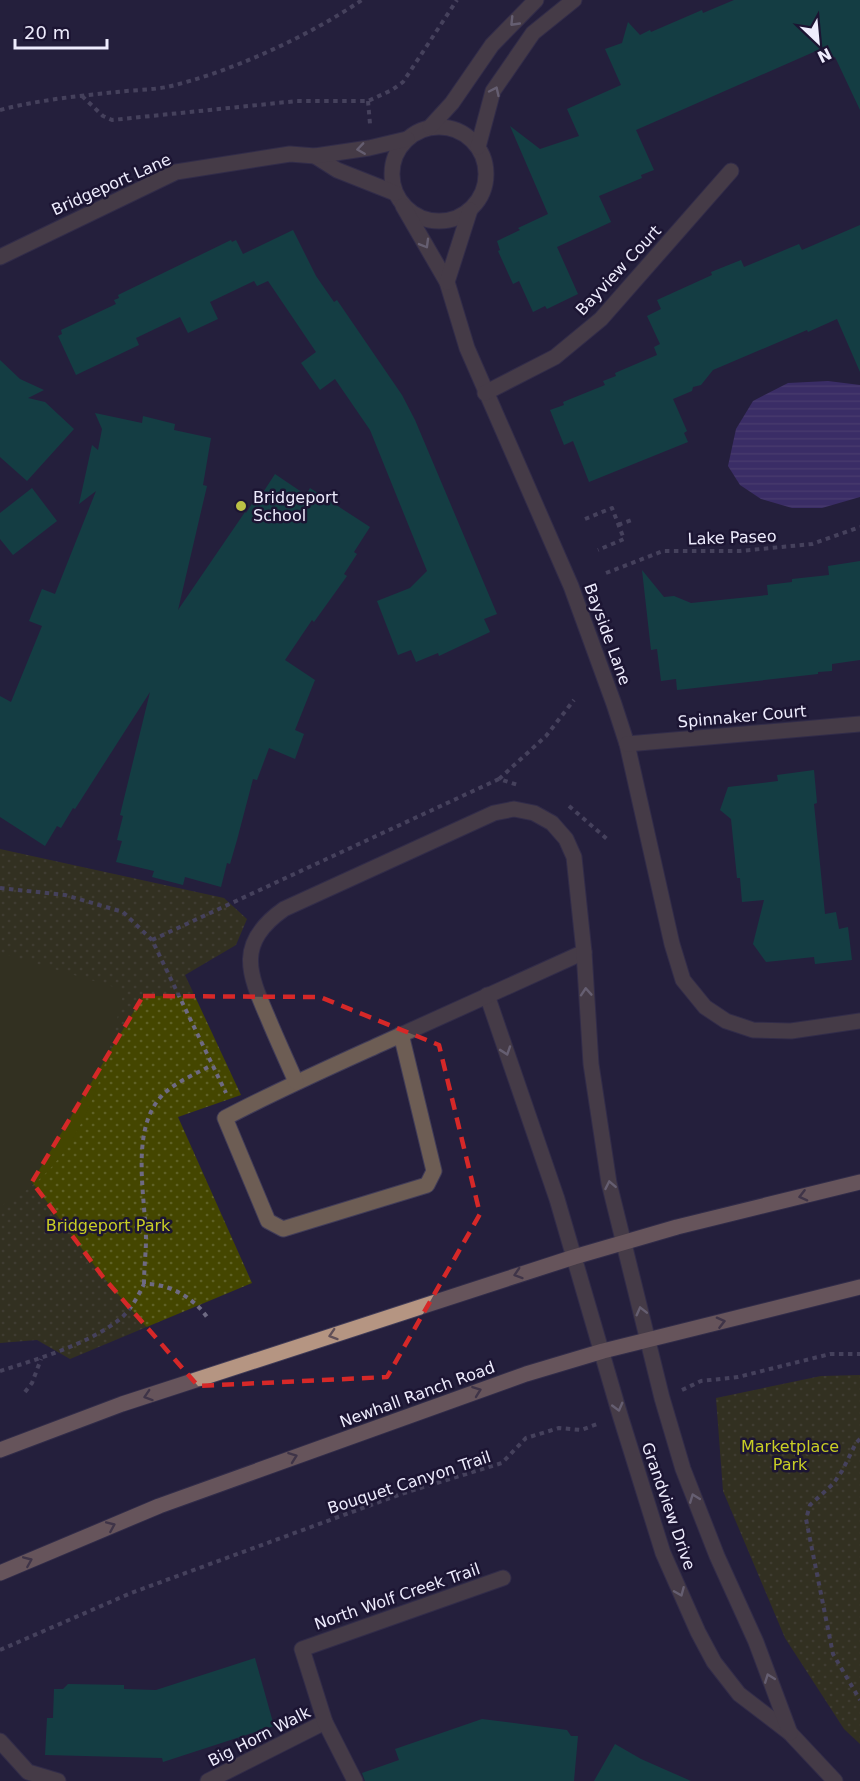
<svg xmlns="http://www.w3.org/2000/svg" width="860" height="1781" font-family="'DejaVu Sans',sans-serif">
<defs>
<pattern id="park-dots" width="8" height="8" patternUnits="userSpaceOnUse" patternTransform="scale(1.5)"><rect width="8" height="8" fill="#444600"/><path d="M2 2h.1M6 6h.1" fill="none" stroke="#5f6126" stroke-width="1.8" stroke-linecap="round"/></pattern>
<pattern id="water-rules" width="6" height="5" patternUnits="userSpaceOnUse" patternTransform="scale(1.5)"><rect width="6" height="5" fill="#563e99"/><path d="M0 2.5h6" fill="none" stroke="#6f5aa8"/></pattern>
</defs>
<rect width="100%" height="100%" fill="#251f3d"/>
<g fill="url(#park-dots)">
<polygon points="0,849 224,898 247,919 236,945 185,975 241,1095 178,1117 252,1283 70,1359 37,1340 0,1343"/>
<polygon points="860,1375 860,1744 844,1729 785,1638 723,1491 716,1398 821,1376"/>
</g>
<path fill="#444600" d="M0 953 124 990C104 1073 84 1165 0 1206Z"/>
<polygon fill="url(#water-rules)" points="828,381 860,385 860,497 822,508 792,508 761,499 740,485 728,466 736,429 753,401 788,383"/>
<g fill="#01624d">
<polygon points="734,0 860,0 860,110 835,57 821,63 816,51 636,130 654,170 641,175 642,178 599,196 611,222 557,247 578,294 547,309 545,306 533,312 519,281 513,284 498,251 500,250 497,241 520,230 518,228 548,214 510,126 540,149 579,136 567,109 621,85 605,49 622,43 628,22 640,35 650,30 651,32 702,10 703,13"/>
<polygon points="860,225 860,372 837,319 808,332 807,330 713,370 701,385 693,387 692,391 673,399 687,431 684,433 688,442 589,482 573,441 564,445 550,410 564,405 563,402 605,385 603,381 616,376 615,373 657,355 654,347 660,344 647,316 661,309 657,300 712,275 711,272 741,260 744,267 799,244 802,250"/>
<polygon points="293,230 316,276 334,302 337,300 402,395 415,420 497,614 484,619 490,632 439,656 438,653 416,662 411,650 398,655 377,601 410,588 427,571 370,430 335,379 320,390 301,363 316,352 268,281 257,286 254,281 210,302 218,319 188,333 180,317 136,338 139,345 76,375 58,336 62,334 61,330 116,304 114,300 119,298 118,295 231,240 232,242 236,240 243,254"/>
<polygon points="0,360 20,379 44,390 28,398 45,402 74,429 27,481 0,457"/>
<polygon points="95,413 142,423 143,416 175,424 174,430 211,438 203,485 207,486 178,610 245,512 246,513 259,493 262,494 275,474 306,495 310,488 370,527 354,552 357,554 344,574 347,576 314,622 312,620 285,660 315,680 295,730 304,734 295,759 269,748 257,780 253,779 237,840 230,864 227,863 221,887 185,877 183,885 152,877 154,871 116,862 122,841 117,840 123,816 120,815 150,692 75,809 73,808 61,828 57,826 45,846 0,817 0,696 11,702 42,626 29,621 42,589 55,594 96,491 79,504 92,445 98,450 102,429"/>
<polygon points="32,488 57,521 13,555 0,539 0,513"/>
<polygon points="860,561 860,660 832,664 832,671 818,672 818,674 677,690 676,679 661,681 657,649 651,650 642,570 664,597 674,596 691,603 768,595 767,585 792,582 792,579 829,575 828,566"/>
<polygon points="814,770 817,803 814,804 825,914 836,912 839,929 848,927 852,960 815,964 814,957 766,962 753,944 764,900 742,902 740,878 737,878 731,819 720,810 728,787 778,781 777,775"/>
<polygon points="255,1658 274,1726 163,1762 162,1758 45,1755 47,1718 53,1718 54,1689 63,1689 68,1684 124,1685 124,1689 156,1690"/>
<polygon points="482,1719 567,1730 571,1736 578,1736 574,1781 365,1781 362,1773 399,1760 395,1749"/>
<polygon points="615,1744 641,1759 691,1781 594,1781"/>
</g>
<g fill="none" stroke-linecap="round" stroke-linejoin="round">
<defs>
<g id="minor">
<circle cx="439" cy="174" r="47"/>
<polyline points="430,127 452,103 492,45 536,0"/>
<polyline points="478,147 493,91 533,33 574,0"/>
<polyline points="315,156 337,170 395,193"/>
<polyline points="403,206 447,282 467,348 571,586 614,704 627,744 672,944 683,980 705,1007 726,1021 753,1030 791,1031 860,1021"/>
<polyline points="0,257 176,172 290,154 315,156 369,148 407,139"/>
<polyline points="447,282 470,210"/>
<polyline points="485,393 555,357 601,319 731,171"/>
<polyline points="627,744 860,724"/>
<polyline points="487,995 557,1199 620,1415 663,1553 698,1632 714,1662 739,1694 790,1733 835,1781"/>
<path d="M401 1034 434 1171 427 1185 283 1229 268 1221 225 1118C276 1091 330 1067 383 1043 450 1012 517 982 584 952"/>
<path d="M296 1082C287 1061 277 1040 268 1018 248 972 236 943 284 909L494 813 514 809 534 813 552 823 566 839 574 857 584 952 591 1064 609 1183 662 1398 683 1469 717 1556 756 1642 790 1733"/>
<polyline points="0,1741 28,1772 58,1781"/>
<polyline points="208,1781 325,1722"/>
<polyline points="355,1781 325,1722 302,1649 503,1578"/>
</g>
<g id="major">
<polyline points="0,1450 122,1404 574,1257 677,1227 860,1182"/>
<polyline points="0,1573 159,1506 526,1374 603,1351 860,1287"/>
</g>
</defs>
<use href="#minor" stroke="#413c58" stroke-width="17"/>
<use href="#major" stroke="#413c58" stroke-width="17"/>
<g stroke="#6e6a83" stroke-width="4" stroke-dasharray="4.5 4.5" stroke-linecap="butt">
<polyline points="82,96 103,116 112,120 297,101 368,101 392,90 403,82 457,0"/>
<polyline points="368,101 370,124"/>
<path d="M0 110C38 100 78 96 117 92 133 90 151 90 167 87 231 72 307 37 362 0"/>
<polyline points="585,519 612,508 624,539 598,550"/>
<polyline points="618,525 632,520"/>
<polyline points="606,573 663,551 740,551 812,544 860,527"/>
<polyline points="499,779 546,736 574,700"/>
<polyline points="569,806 607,839"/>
<polyline points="0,888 65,895 123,912 152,940 226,1093"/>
<polyline points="152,940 499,779 518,785"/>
<path d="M144 1284C144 1268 146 1253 146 1238 145 1197 131 1133 159 1099 172 1083 194 1075 212 1065"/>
<path d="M0 1371C38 1359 89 1344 120 1319 131 1310 138 1296 144 1284 168 1283 193 1297 207 1317"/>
<polyline points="682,1390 701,1381 738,1377 830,1354 860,1354"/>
<polyline points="25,1392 32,1383 41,1359"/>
<polyline points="860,1439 856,1443 842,1471 833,1484 810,1505 806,1519 833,1654 860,1700"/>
<polyline points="0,1650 131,1593 401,1494 502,1463 526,1438 559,1428 581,1430 600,1423"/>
</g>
<use href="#minor" stroke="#6d5d54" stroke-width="15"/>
<use href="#major" stroke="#b59582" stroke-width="15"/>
</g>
<defs><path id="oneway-chevron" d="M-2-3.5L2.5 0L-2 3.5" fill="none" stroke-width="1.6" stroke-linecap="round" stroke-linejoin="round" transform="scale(1.5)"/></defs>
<g stroke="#b4acb1">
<use href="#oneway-chevron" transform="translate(514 22) rotate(134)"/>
<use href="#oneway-chevron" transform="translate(495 91) rotate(-65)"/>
<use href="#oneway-chevron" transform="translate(361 149) rotate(172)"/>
<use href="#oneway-chevron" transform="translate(425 244) rotate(60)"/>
<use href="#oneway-chevron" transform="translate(586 992) rotate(-94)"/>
<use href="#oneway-chevron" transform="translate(506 1051) rotate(71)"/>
<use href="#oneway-chevron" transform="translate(610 1185) rotate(-101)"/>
<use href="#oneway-chevron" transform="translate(641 1311) rotate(-104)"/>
<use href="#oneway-chevron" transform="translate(618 1407) rotate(75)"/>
<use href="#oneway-chevron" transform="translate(694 1498) rotate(-111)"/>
<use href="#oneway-chevron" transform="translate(680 1592) rotate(67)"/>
<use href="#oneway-chevron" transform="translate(769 1678) rotate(-111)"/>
</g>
<g stroke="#614f57">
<use href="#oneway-chevron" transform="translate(803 1196) rotate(166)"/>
<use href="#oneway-chevron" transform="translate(518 1274) rotate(162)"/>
<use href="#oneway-chevron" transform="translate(721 1322) rotate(-14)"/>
<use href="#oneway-chevron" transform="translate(333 1335) rotate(162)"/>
<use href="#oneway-chevron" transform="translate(477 1391) rotate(-20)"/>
<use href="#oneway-chevron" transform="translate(148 1396) rotate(162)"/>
<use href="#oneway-chevron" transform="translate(293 1457) rotate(-20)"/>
<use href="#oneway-chevron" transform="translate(111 1526) rotate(-23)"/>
<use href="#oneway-chevron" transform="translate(28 1561) rotate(-23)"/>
</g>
<path d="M0 0H860V1781H0ZM143 996 320 997 439 1045 480 1214 387 1377 198 1386 103 1277 32 1182Z" fill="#251f3d" fill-opacity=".55" fill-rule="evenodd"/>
<path fill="none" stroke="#d62828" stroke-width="4.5" stroke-dasharray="12 8" stroke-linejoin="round" d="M143 996 320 997 439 1045 480 1214 387 1377 198 1386 103 1277 32 1182Z"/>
<circle fill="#bbc045" stroke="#1c1533" stroke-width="2" cx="241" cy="506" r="6"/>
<g text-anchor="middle" stroke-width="5" stroke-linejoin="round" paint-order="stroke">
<g font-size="16" fill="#eeecfd" stroke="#1c1533">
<text transform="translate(111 184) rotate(-24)" y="6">Bridgeport Lane</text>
<text transform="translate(618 270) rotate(-47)" y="6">Bayview Court</text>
<text transform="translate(732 537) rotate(-2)" y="6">Lake Paseo</text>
<text transform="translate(608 634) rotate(70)" y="6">Bayside Lane</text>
<text transform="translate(742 716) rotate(-5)" y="6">Spinnaker Court</text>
<text transform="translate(417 1394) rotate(-20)" y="6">Newhall Ranch Road</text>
<text transform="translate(409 1482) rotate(-18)" y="6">Bouquet Canyon Trail</text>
<text transform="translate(669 1506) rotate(71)" y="6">Grandview Drive</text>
<text transform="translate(397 1596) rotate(-19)" y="6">North Wolf Creek Trail</text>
<text transform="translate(259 1736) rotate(-27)" y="6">Big Horn Walk</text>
</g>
<g font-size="16" fill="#eeecfd" stroke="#1c1533" text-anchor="start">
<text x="253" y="503">Bridgeport<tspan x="253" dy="18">School</tspan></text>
</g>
<g font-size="16" fill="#c9ce25" stroke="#1c1533">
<text x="108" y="1231">Bridgeport Park</text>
<text x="790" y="1452">Marketplace<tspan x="790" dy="18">Park</tspan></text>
</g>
</g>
<g transform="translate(818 42) rotate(154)" stroke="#1c1533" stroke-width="4.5" paint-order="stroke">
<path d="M0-4.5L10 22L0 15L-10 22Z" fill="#eeecfd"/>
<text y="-9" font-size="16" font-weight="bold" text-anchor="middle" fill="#eeecfd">N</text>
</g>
<path d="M15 39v9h92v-9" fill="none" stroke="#eeecfd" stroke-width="3"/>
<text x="24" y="39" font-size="18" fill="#eeecfd" stroke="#1c1533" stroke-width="4.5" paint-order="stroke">20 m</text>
</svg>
